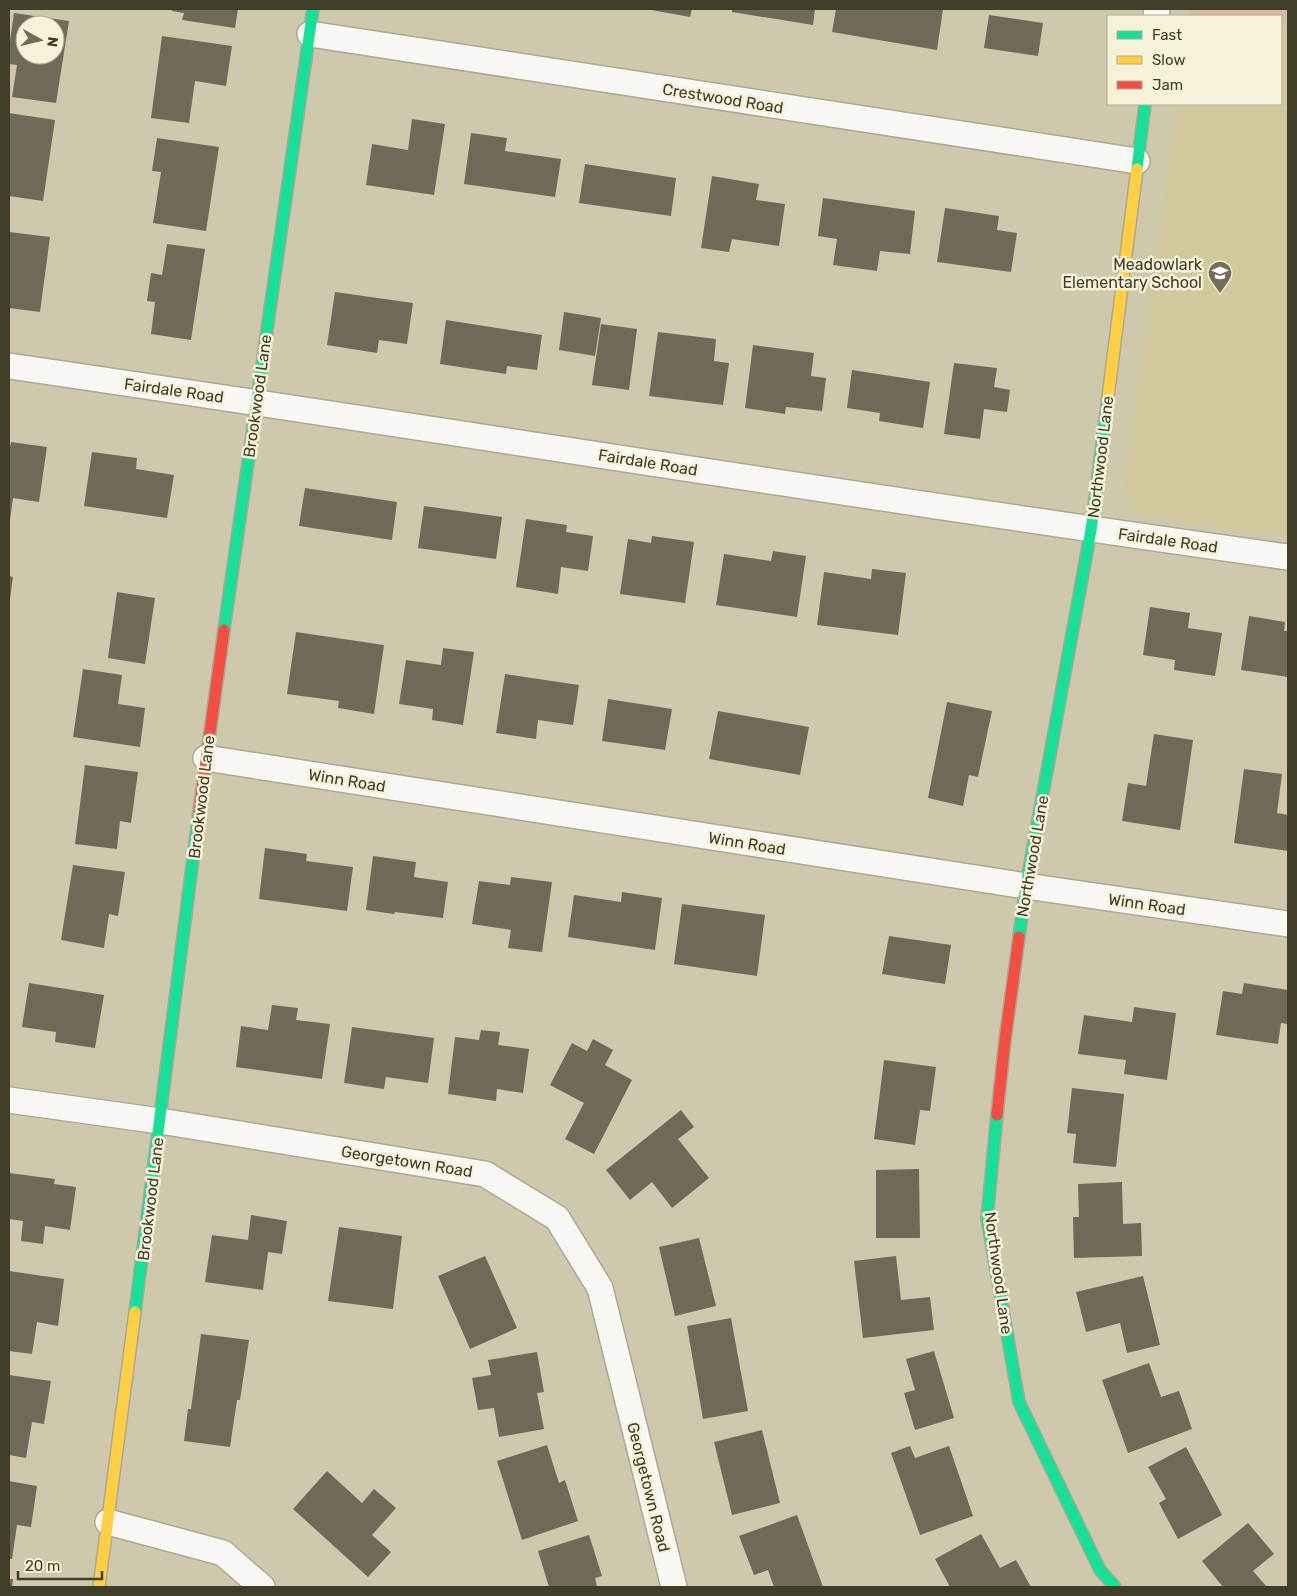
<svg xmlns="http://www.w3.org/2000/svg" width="1297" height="1596" font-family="Rubik,sans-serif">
<rect width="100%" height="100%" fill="#cec9ad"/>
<polygon fill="#d1c89c" points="1288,9 1288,537 1149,517 1129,506 1124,484 1177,104 1281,104 1281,16"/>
<polygon fill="#d9baa5" points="1190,9 1288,9 1288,24 1281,25 1281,16 1189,16"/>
<g fill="#6f6a57" fill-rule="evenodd">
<polygon points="172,9 238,9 235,28 182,20 184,13 172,11"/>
<polygon points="646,9 692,9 690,17"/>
<polygon points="732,9 815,9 813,25 732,12"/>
<polygon points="836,9 943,9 937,50 832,32"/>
<path d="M14 13 69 21 56 103 12 97 17 65 9 64V48ZM25 25H55V55H25Z"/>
<polygon points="989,15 1043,23 1038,56 984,48"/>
<polygon points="162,36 232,46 226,86 195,81 189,123 151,118"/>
<polygon points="9,113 55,120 43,201 9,196"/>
<polygon points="412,119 445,124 434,195 366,185 372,144 408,150"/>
<polygon points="471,133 507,138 505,151 561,159 555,197 464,184"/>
<polygon points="157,138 219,147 206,231 153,223 161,172 152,171"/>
<polygon points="585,164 676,178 671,216 579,203"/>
<polygon points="712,176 759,184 756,200 785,204 779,246 732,239 729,252 701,248"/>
<polygon points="823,198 915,211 910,254 880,251 877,271 833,265 837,239 818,236"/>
<polygon points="945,208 999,216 997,230 1017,233 1011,272 937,262"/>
<polygon points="9,232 50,237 40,312 9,308"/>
<polygon points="167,244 205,249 191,340 151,334 155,302 147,301 151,273 162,275"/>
<polygon points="335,292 413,303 407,344 379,340 377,353 327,345"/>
<polygon points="564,312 601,318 595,356 559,350"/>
<polygon points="446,320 542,335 537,370 507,366 506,374 440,364"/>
<polygon points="601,324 637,329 629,390 592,385"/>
<polygon points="658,332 716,339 714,361 729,363 723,405 649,396"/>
<polygon points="753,345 814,353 811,376 826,378 822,411 786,407 785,414 745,408"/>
<polygon points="954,363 997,368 994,387 1010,390 1007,412 984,409 980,439 944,434"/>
<polygon points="852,370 930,382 923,428 879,421 880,413 847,408"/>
<polygon points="11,442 47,447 39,502 13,498 10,520 9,453"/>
<polygon points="92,452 137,458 136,469 174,475 167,518 84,506"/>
<polygon points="305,488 397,502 392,540 299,526"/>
<polygon points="424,506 502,517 496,559 418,548"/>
<polygon points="526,519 567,525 566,532 593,536 588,571 561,567 558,594 516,587"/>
<polygon points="652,536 694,542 685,603 620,594 628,539 651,543"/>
<polygon points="773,551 806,556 797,617 716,605 724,554 771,561"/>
<polygon points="872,569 906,573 898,635 817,625 824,572 871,579"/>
<polygon points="9,576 13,577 10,599 9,598"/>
<polygon points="117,592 155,598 145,664 108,658"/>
<polygon points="1150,607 1190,613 1188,628 1222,633 1215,676 1174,670 1175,660 1143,655"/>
<polygon points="1249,616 1285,622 1284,631 1288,631 1288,677 1241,670"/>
<polygon points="296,632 384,645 374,714 338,708 339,701 287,694"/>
<polygon points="443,648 474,652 463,725 432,720 433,709 399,704 406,660 441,665"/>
<polygon points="83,669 122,675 118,704 145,708 140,747 73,737"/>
<polygon points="505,674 579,685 573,725 538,720 536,739 496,733"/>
<polygon points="608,699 672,709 665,750 602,741"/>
<polygon points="947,702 992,711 978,777 969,775 963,806 928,798"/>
<polygon points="718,711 809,727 800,775 709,759"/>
<polygon points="1154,734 1193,740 1180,830 1122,821 1128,783 1146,786"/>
<polygon points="85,765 138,772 131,823 120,821 117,849 75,844"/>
<polygon points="1244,769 1282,774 1277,813 1288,815 1288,851 1234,843"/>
<polygon points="265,848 307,854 306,861 353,867 347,911 259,899"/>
<polygon points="373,856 416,862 414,877 448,882 443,918 395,912 394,914 366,910"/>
<polygon points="73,865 125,872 118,916 109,914 104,948 61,940"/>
<polygon points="511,877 552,882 542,952 508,948 511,930 472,924 479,881 510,885"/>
<polygon points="622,892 662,898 655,950 568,937 574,895 621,902"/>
<polygon points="682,904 765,915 757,976 674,964"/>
<polygon points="889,936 951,945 945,984 882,974"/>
<polygon points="29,983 104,995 95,1048 55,1042 56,1032 22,1027"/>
<polygon points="1244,983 1288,990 1288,1024 1281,1023 1278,1044 1216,1035 1223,991 1242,994"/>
<polygon points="272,1005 298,1008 296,1020 330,1024 322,1079 236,1067 241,1026 268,1030"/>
<polygon points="1134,1007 1176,1013 1167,1080 1124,1074 1126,1060 1078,1054 1084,1015 1132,1022"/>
<polygon points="352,1027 434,1038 428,1083 386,1077 384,1089 344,1083"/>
<polygon points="481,1030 500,1032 498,1045 529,1049 523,1093 497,1089 496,1101 448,1094 455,1037 479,1040"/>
<polygon points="593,1039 613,1050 605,1065 632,1080 594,1154 565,1139 584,1103 550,1085 572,1043 587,1051"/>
<polygon points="884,1060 936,1067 930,1111 920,1110 915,1145 874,1139"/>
<polygon points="1072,1088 1124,1094 1116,1167 1073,1163 1076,1134 1067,1133"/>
<polygon points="681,1110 694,1127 678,1139 709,1178 672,1208 652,1182 630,1200 606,1170"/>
<polygon points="919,1169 920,1238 876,1238 876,1170"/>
<polygon points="9,1173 55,1179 54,1184 76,1187 70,1230 45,1226 43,1244 21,1241 23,1221 9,1219"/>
<polygon points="1122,1182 1123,1224 1141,1223 1142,1256 1074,1258 1073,1217 1079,1217 1078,1184"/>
<polygon points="251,1215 287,1221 282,1254 268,1252 263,1290 205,1282 212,1235 248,1240"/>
<polygon points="339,1227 402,1236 393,1309 328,1301"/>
<polygon points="699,1238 716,1306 675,1316 659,1247"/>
<polygon points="485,1256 517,1328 470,1349 438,1276"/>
<polygon points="896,1256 901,1300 930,1297 934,1330 863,1338 854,1261"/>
<polygon points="9,1271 64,1279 58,1326 37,1322 32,1354 9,1351"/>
<polygon points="1143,1276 1160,1345 1127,1353 1120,1323 1086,1332 1076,1292"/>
<polygon points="731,1318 748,1411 703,1419 687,1326"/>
<polygon points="201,1334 249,1340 240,1400 237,1400 230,1447 184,1441 188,1409 191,1409"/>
<polygon points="934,1351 954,1418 915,1430 904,1393 915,1390 906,1359"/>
<polygon points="537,1352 544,1392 537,1393 544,1429 499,1437 494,1408 478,1410 472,1378 491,1375 488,1360"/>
<polygon points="1149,1363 1161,1397 1179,1391 1192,1429 1128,1453 1102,1380"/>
<polygon points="9,1375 51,1381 44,1424 32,1422 26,1458 9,1455"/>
<polygon points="762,1430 780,1503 732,1515 714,1442"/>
<polygon points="547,1445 559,1483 565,1480 578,1521 522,1540 497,1461"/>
<polygon points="910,1446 915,1458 949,1446 973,1516 920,1535 891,1453"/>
<polygon points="1186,1447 1222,1515 1178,1539 1159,1503 1166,1499 1148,1467"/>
<polygon points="327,1471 362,1503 374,1489 396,1508 372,1535 391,1552 368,1577 293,1509"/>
<polygon points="9,1481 37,1486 31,1527 17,1525 12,1559 9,1559"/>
<polygon points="797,1515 823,1587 774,1587 768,1570 754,1575 739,1536"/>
<polygon points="1248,1523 1274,1554 1253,1571 1267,1587 1223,1587 1202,1561"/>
<polygon points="981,1534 1000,1568 1016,1560 1031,1587 950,1587 935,1559"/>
<polygon points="589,1535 602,1576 595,1578 597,1587 549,1587 538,1551"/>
<polygon points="9,1579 13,1579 12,1587 9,1587"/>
</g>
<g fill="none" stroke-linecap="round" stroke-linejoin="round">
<defs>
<g id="street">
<polyline points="1156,16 1157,9"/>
<polyline points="310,34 1137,161"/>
<path d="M9 366C436 428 861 498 1288 557"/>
<polyline points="206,758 1026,886 1288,924"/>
<polyline points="9,1100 160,1121 485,1174 557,1218 600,1288 674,1587"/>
<polyline points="108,1522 223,1553 262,1587"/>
</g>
<g id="fast">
<polyline points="1137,169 1145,104"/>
<polyline points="224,630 313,9"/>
<polyline points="1019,937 1026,886 1091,530 1108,397"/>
<polyline points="997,1115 987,1218 1019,1402 1100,1570 1115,1587"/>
<polyline points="135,1312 199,812"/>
</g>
<g id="slow">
<polyline points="1108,397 1137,169"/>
<polyline points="99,1587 135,1312"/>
</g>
<g id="jam">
<polyline points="199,812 224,630"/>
<polyline points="997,1115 1005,1040 1019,937"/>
</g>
</defs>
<use href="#street" stroke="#aca892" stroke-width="28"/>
<use href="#fast" stroke="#aca892" stroke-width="14"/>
<use href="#slow" stroke="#aca892" stroke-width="14"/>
<use href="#jam" stroke="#aca892" stroke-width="14"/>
<use href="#street" stroke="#f8f7f3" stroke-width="25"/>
<use href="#fast" stroke="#16e098" stroke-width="11"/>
<use href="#slow" stroke="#ffcf43" stroke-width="11"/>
<use href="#jam" stroke="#f24e42" stroke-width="11"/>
</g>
<defs>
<symbol id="school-pin" viewBox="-11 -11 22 30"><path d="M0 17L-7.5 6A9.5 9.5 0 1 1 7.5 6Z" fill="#726e57" stroke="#f6f2d9"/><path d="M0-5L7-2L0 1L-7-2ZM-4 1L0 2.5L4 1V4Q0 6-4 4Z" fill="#fff"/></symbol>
</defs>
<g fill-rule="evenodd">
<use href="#school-pin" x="1206" y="259" width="28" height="38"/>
</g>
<g text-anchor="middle" stroke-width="5" stroke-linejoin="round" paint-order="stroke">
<g font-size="16" fill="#403d28" stroke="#f6f2d9">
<text transform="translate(723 98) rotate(9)" y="6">Crestwood Road</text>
<text transform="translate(174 390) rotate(8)" y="6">Fairdale Road</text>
<text transform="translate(257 396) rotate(-82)" y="6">Brookwood Lane</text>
<text transform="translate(1100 457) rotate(-83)" y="6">Northwood Lane</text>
<text transform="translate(648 462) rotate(9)" y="6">Fairdale Road</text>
<text transform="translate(1168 540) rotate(8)" y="6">Fairdale Road</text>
<text transform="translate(347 780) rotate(9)" y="6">Winn Road</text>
<text transform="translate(201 797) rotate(-83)" y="6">Brookwood Lane</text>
<text transform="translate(747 843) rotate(9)" y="6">Winn Road</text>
<text transform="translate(1032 856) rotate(-80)" y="6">Northwood Lane</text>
<text transform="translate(1147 904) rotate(8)" y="6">Winn Road</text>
<text transform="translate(407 1161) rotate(9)" y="6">Georgetown Road</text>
<text transform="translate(150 1199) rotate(-83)" y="6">Brookwood Lane</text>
<text transform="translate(999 1273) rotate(82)" y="6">Northwood Lane</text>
<text transform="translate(649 1487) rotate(76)" y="6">Georgetown Road</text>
</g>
<g font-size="16" fill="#403d28" stroke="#f6f2d9" text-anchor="end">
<text x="1202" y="270">Meadowlark<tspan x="1202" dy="18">Elementary School</tspan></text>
</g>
</g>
<rect width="1297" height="1596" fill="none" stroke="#403d28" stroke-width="20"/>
<rect x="1107" y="15" width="175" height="90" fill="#f6f2d9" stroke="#adaa92"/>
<rect x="1117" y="31" width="25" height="8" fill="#16e098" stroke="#adaa92"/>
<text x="1152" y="40" font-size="15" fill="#403d28">Fast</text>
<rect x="1117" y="56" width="25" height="8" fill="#ffcf43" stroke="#adaa92"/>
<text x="1152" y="65" font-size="15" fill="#403d28">Slow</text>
<rect x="1117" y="81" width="25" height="8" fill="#f24e42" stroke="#adaa92"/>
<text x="1152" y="90" font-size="15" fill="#403d28">Jam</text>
<g transform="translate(40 40) rotate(98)"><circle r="24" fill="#f6f2d9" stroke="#adaa92"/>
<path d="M0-4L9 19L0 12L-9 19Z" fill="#726e57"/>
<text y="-8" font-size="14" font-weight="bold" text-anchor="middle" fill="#403d28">N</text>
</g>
<path d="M18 1571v8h84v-8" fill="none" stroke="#403d28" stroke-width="2.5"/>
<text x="25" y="1571" font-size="15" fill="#403d28" stroke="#f6f2d9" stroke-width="4" paint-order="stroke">20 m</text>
</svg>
